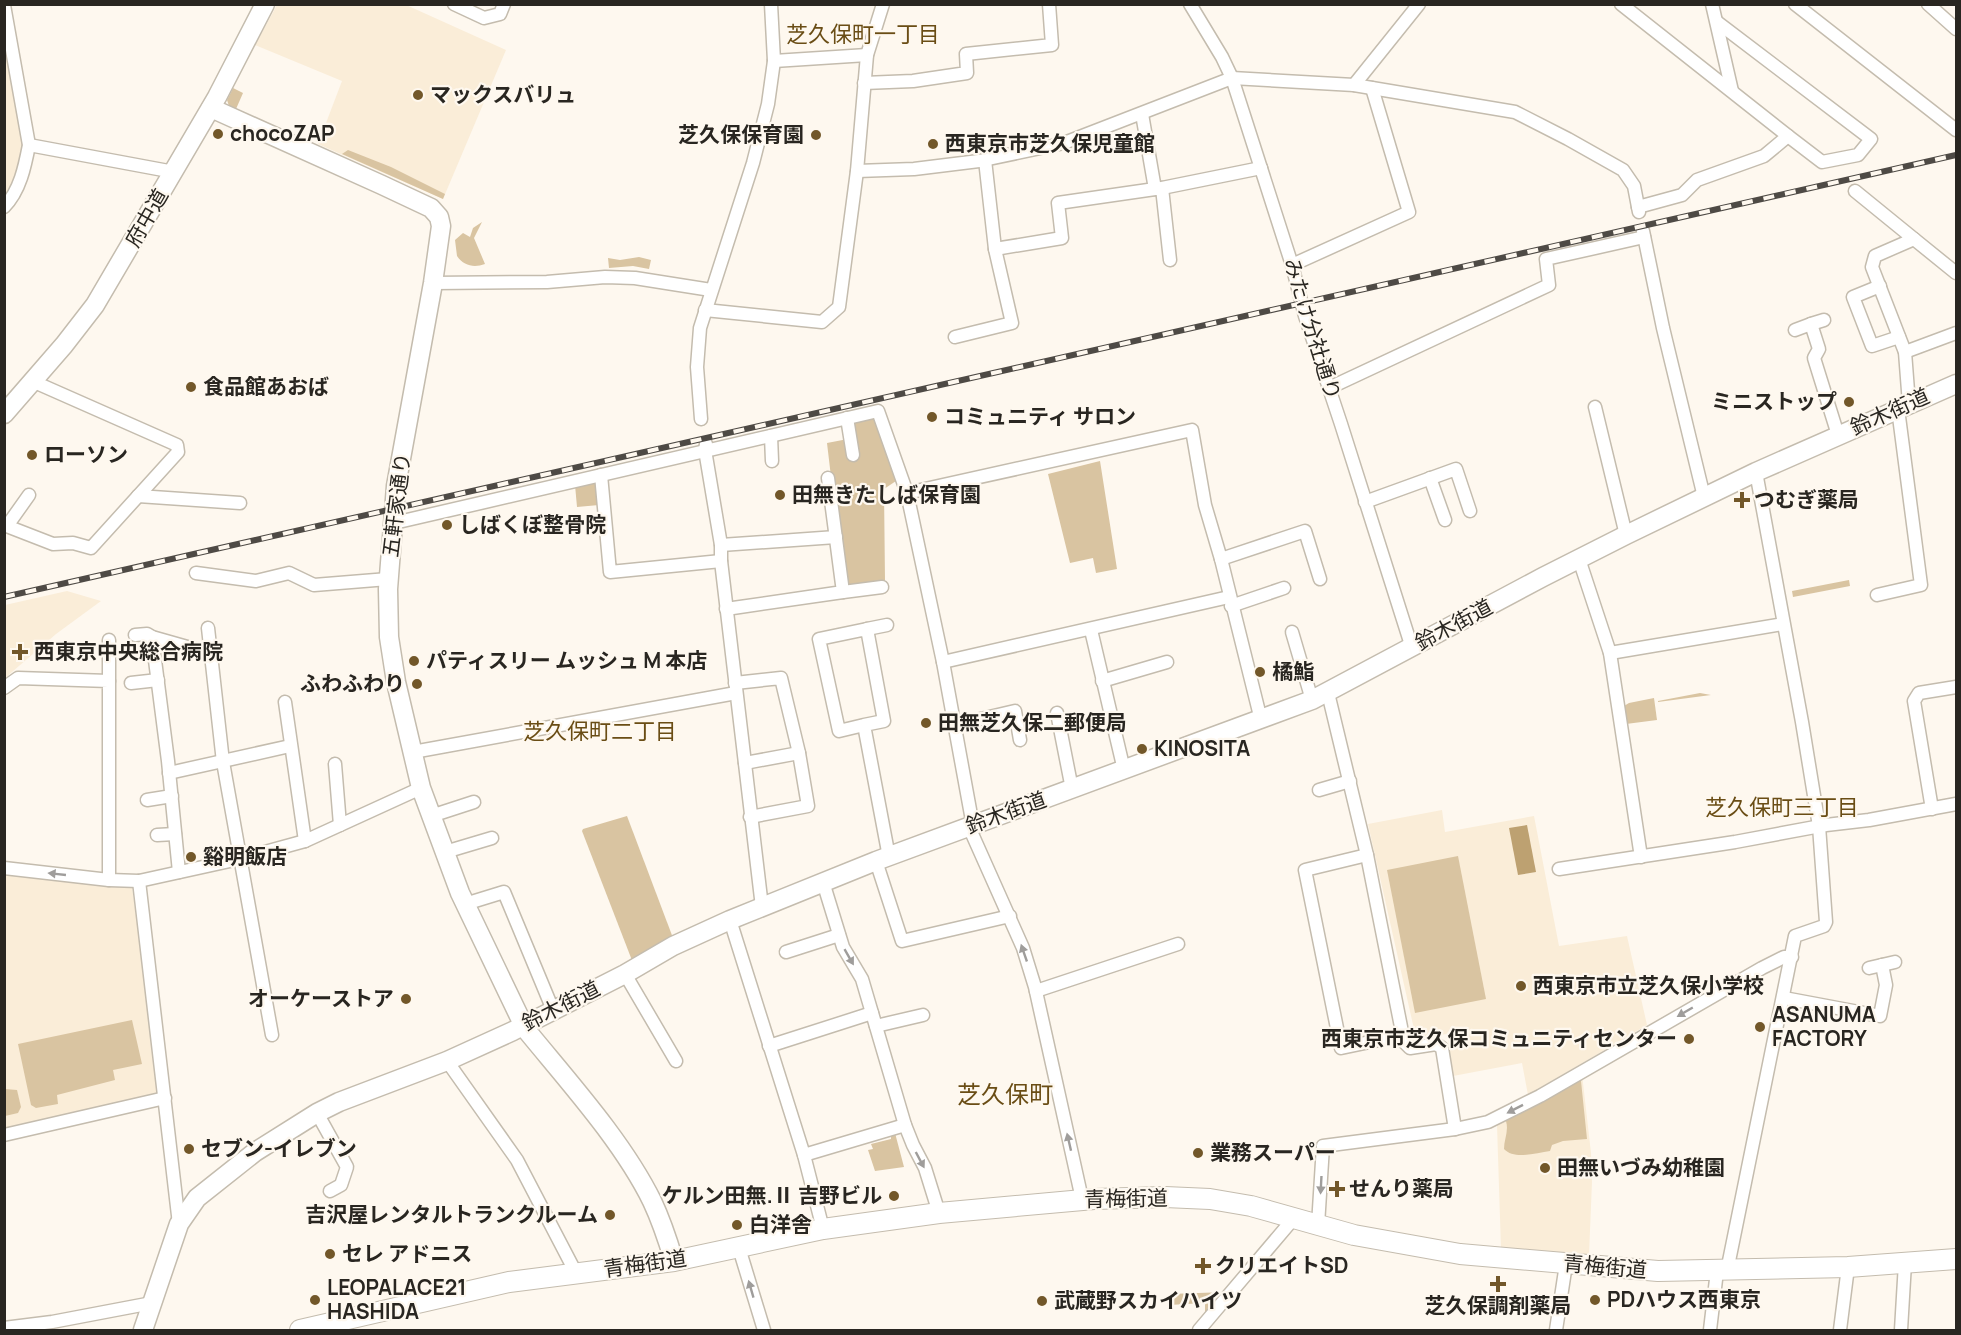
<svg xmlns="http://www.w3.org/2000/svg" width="1961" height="1335" font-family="Manrope,'Noto Sans JP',sans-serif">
<rect width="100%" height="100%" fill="#fef8ef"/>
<g fill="#faedd8">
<polygon points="404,4 506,50 443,199 318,144 342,81 255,45 277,5"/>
<polygon points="4,26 23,129 23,153 10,192 4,199"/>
<polygon points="67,591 101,601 56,634 5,678 5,605"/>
<polygon points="1442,810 1445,832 1534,816 1559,946 1627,936 1647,1025 1528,1095 1522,1063 1453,1076 1447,1034 1416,1038 1368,824"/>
<polygon points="4,872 127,883 132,887 160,1089 155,1096 5,1128"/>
<polygon points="1582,1074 1591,1153 1592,1182 1589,1255 1501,1249 1497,1125"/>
</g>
<g fill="#d9c4a1">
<polygon points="233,88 243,93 236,109 229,106 227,100"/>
<polygon points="348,150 391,167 445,194 443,199 342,154"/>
<path d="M482 222 474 238 485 264C474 268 464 266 457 256L455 240 463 233 470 237 473 228Z"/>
<polygon points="639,257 651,260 649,269 633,266 609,268 608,258 620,260"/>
<polygon points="876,416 896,481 884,489 885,581 844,587 827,443 853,438 849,420"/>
<polygon points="1100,461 1117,569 1096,573 1093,558 1070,563 1048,474"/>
<polygon points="595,481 597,484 599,505 577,507 575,485"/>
<polygon points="1849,580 1850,586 1793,597 1792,591"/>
<polygon points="1700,693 1711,695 1658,702 1658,701"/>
<polygon points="1654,698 1657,720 1626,724 1624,706 1629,703"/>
<polygon points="627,816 673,938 633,963 582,831 583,829"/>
<polygon points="1458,856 1486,999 1415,1013 1387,870"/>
<polygon points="132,1020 142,1064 113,1070 115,1080 57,1095 58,1104 36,1108 31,1105 18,1044"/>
<path d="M1578 1079 1581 1081 1587 1139 1563 1141 1552 1145 1550 1151C1536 1153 1514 1160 1504 1149 1504 1139 1509 1131 1506 1121Z"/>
<polygon points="5,1089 17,1090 21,1107 18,1113 5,1116"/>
<polygon points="895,1133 904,1167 875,1171 868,1150 873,1149 871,1144 891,1139 891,1134"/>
<polygon points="1227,1292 1205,1318 1205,1303 1169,1305 1169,1294"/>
</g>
<polygon fill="#bda171" points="1527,825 1536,872 1518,875 1509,828"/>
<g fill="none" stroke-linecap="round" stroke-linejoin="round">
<defs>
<g id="street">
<polyline points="454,4 484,18 500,14 504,4"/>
<polyline points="1190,4 1222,57 1232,78 1292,265 1305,316 1341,424 1412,648"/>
<polyline points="1621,4 1788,136 1764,156 1697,180 1682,195 1638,207"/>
<polyline points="1712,4 1732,91"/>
<polyline points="1795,4 1956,130"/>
<polyline points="1928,4 1956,29"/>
<path d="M4 5 29 145C25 166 20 191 4 207"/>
<polyline points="1717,22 1871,139 1858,155 1822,162 1788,136"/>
<polyline points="774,61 867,55"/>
<polyline points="864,83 913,81 967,73 966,54 1052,45 1049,4"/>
<polyline points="1354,85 1419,4"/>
<polyline points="1142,114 1155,189"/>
<polyline points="29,145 174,172"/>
<polyline points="857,171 914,169 979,161 1064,143 1232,78 1354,85 1515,112 1568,139 1623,170 1634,186 1639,212"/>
<polyline points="1162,188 1170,260"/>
<polyline points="1855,191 1914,239 1875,256 1872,267 1905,352 1909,404"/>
<polyline points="1643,231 1663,328 1704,497"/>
<polyline points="1914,239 1956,273"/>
<polyline points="995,249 1062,238 1058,203 1162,188 1261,168"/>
<polyline points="1292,265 1409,212 1372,88"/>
<polyline points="433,283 547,282 605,277 635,278 711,290"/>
<polyline points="1880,286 1853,297 1872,346 1899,337"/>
<polyline points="705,310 822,322 839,307 857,171 867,55 883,4"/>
<polyline points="1811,324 1824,320"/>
<polyline points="1795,330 1811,324 1819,349 1814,358 1838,435"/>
<polyline points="955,337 1012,323 995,249 985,160"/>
<polyline points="1905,352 1956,333"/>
<polyline points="1329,388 1549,285 1546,259 1644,237"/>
<polyline points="1595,407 1626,535"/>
<polyline points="847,418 853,455"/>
<polyline points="701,419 697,367 700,328 753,163 768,104 774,61 771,4"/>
<polyline points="771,436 772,461"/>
<polyline points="706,444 705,450 721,545 721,561 762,907"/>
<polyline points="601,475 610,572 721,561"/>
<polyline points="1430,478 1445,520"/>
<polyline points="907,493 943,662 973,826"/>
<polyline points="138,496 240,503"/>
<polyline points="1365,502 1456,469 1470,511"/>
<polyline points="394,523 878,411 907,493 1192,430 1205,505 1221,559 1261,720"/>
<polyline points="4,525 53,544 73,543 91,548 178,452 177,445 32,381"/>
<polyline points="7,526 29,495"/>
<polyline points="721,545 836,537"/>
<polyline points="1221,559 1305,531 1320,579"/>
<polyline points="1579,559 1610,653 1641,857"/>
<polyline points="196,573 256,581 289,573 314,585 388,579"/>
<polyline points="843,592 882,587"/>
<polyline points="1877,595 1921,585 1898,409"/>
<polyline points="1231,606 1284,588"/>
<polyline points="726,609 843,592 828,478"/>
<polyline points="208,628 223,762 272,1035"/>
<polyline points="867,629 887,625"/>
<polyline points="1091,630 1124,770"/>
<polyline points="1292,632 1312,700"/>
<polyline points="135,635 147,634 152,637 212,654"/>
<polyline points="152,637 168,761 179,872"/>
<polyline points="1610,653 1783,624"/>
<polyline points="943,662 1229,597"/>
<polyline points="109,681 109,640"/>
<polyline points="1102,681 1167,662"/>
<polyline points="131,683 158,680"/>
<polyline points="735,683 781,678 799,753 808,806 750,817"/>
<polyline points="4,688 18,678 109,681 109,880"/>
<polyline points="1328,693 1367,855 1404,1042 1410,1048 1436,1044 1442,1048 1455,1129"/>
<polyline points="285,702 305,841"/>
<polyline points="1057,713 1072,789"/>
<polyline points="864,725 884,721 867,629 819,639 839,731 864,725 889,857"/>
<polyline points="955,725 1015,711 1020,740"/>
<polyline points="413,752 736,693"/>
<polyline points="745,763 799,753"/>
<polyline points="335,764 340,825"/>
<polyline points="169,773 290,746"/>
<polyline points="1319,790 1350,781"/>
<polyline points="147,800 172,796"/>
<polyline points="1932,809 1914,701 1919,693 1956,687"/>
<polyline points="431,816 474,802"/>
<polyline points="969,827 1023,948 1035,987 1082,1199"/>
<polyline points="157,835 175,834"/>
<polyline points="445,852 492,838"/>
<polyline points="1367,855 1305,870 1341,1048 1403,1035"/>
<polyline points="876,861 902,941 1010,916"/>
<polyline points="4,868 109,880 139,881 239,859 305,841 421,788"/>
<polyline points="1559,869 1735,842 1826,825 1869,820 1956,804"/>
<polyline points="139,881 179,1224"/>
<polyline points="823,882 843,947 862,979 905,1125 913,1145 925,1168 939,1213"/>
<polyline points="465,904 504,892 553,1010"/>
<polyline points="730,920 804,1155 823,1229"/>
<polyline points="786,952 839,935"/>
<polyline points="1869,968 1895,962"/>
<polyline points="625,974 676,1061"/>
<polyline points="1036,991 1178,944"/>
<polyline points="1784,998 1880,1016 1886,985 1882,965"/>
<polyline points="876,1026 923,1015"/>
<polyline points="769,1046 872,1013"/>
<polyline points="447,1061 517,1160 576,1273"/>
<polyline points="317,1113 347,1167 341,1185 330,1191"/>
<polyline points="4,1135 165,1098"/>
<polyline points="804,1155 905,1125"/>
<polyline points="1318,1225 1323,1146 1455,1129 1488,1122 1540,1096 1762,968 1784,957 1792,957"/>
<polyline points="739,1248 764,1330"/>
<polyline points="1727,1271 1795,936 1824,926 1826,922 1819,826 1802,722 1756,472"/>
<polyline points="4,1328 52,1322 152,1303"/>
<polyline points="1199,1330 1294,1218"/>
<polyline points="1556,1330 1566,1264"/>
<polyline points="1710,1330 1717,1271"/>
<polyline points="1840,1330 1848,1267"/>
<polyline points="1901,1330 1905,1263"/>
</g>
<g id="secondary">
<path d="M211 108 382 185 431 208 439 217 441 226 433 283 396 486 388 589 389 637 396 682 421 788 460 893 520 1018 523 1026C566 1079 622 1140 652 1201 661 1220 668 1241 674 1261"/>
<polyline points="4,414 64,345 95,305 217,97 265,4"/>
<polyline points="143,1330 179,1224 197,1198 255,1152 317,1113 339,1102 447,1061 513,1031 625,974 673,946 730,920 876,861 1312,700 1543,577 1626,535 1756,472 1956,384"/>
</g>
<polyline id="primary" points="300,1330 509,1282 674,1261 823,1229 939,1213 1094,1199 1165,1197 1210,1199 1251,1206 1354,1235 1460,1254 1658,1271 1848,1267 1956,1259"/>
</defs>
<use href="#street" stroke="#c4bcae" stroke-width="15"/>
<use href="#secondary" stroke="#c4bcae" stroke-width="21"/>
<use href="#primary" stroke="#c4bcae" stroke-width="22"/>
<use href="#street" stroke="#fff" stroke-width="12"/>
<use href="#secondary" stroke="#fff" stroke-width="18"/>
<use href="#primary" stroke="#fff" stroke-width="20"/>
<defs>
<polyline id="rail" points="4,597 1956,155"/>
</defs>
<use href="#rail" stroke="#4e4a45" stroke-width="6"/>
<use href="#rail" stroke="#fef8ef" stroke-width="4" stroke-dasharray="11" stroke-linecap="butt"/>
</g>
<defs><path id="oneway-solid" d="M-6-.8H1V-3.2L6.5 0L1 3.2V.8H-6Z" transform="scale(1.5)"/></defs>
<g fill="#9f9d9b">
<use href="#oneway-solid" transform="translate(57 874) rotate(-174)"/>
<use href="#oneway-solid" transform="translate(1024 953) rotate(-109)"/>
<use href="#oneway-solid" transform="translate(849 957) rotate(60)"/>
<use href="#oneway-solid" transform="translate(1685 1012) rotate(150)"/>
<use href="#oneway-solid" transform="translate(1515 1109) rotate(153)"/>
<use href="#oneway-solid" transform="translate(1069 1142) rotate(-103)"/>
<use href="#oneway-solid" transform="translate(920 1160) rotate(62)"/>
<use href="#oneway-solid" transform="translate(1321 1185) rotate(93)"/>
<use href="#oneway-solid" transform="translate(751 1289) rotate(-106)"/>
</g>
<g fill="#725729" stroke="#fef8ef" stroke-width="2">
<circle cx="418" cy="95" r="6"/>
<circle cx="218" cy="134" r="6"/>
<circle cx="816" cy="135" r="6"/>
<circle cx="933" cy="144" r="6"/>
<circle cx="191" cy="387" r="6"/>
<circle cx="1849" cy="402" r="6"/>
<circle cx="932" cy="417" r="6"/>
<circle cx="32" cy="455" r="6"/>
<circle cx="780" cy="495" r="6"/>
<path d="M1739 491h6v6h6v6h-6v6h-6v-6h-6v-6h6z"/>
<circle cx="447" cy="525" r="6"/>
<path d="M17 643h6v6h6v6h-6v6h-6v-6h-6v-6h6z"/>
<circle cx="414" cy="661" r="6"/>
<circle cx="1260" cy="672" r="6"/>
<circle cx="417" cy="684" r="6"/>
<circle cx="926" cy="723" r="6"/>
<circle cx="1142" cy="749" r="6"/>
<circle cx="191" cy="857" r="6"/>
<circle cx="1521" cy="986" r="6"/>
<circle cx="406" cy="999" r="6"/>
<circle cx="1760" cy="1027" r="6"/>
<circle cx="1689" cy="1039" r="6"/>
<circle cx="189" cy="1149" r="6"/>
<circle cx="1198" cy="1153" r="6"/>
<circle cx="1545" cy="1168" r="6"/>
<path d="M1334 1180h6v6h6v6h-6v6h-6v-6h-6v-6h6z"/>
<circle cx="894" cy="1196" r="6"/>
<circle cx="610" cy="1215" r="6"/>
<circle cx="737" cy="1225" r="6"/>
<circle cx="330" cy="1254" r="6"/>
<path d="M1200 1257h6v6h6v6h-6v6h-6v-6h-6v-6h6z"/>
<path d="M1495 1275h6v6h6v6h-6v6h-6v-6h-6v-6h6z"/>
<circle cx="315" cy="1300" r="6"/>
<circle cx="1595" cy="1300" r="6"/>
<circle cx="1042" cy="1301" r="6"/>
</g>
<g text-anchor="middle" stroke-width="4.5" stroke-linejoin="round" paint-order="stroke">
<g font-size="21" font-weight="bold" fill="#292621" stroke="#fef8ef" text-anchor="start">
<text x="430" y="102">マックスバリュ</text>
<text x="230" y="141">chocoZAP</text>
<text x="804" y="142" text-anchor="end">芝久保保育園</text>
<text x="945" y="151">西東京市芝久保児童館</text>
<text x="203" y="394">食品館あおば</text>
<text x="1837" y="409" text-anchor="end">ミニストップ</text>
<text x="944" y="424">コミュニティ サロン</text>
<text x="44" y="462">ローソン</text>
<text x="792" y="502">田無きたしば保育園</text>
<text x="1754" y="507">つむぎ薬局</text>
<text x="459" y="532">しばくぼ整骨院</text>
<text x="34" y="659">西東京中央総合病院</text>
<text x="426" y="668">パティスリー ムッシュ M 本店</text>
<text x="1272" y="679">橘鮨</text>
<text x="405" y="691" text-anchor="end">ふわふわり</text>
<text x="938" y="730">田無芝久保二郵便局</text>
<text x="1154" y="756">KINOSITA</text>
<text x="203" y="864">谿明飯店</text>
<text x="1533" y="993">西東京市立芝久保小学校</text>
<text x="394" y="1006" text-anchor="end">オーケーストア</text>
<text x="1772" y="1022">ASANUMA<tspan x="1772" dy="24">FACTORY</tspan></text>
<text x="1677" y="1046" text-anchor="end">西東京市芝久保コミュニティセンター</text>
<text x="201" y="1156">セブン-イレブン</text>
<text x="1210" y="1160">業務スーパー</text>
<text x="1557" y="1175">田無いづみ幼稚園</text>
<text x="1349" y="1196">せんり薬局</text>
<text x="882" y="1203" text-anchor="end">ケルン田無.Ⅱ 吉野ビル</text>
<text x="598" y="1222" text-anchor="end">吉沢屋レンタルトランクルーム</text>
<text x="749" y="1232">白洋舎</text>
<text x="342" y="1261">セレ アドニス</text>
<text x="1215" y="1273">クリエイトSD</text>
<text x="327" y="1295">LEOPALACE21<tspan x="327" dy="24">HASHIDA</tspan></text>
<text x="1607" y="1307">PDハウス西東京</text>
<text x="1054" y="1308">武蔵野スカイハイツ</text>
<text x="1498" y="1313" text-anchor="middle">芝久保調剤薬局</text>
</g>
<g font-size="21" fill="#292621" stroke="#fef8ef">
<text transform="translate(147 218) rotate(-60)" y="7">府中道</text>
<text transform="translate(1312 329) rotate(73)" y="7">みたけ分社通り</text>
<text transform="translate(1890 412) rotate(-24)" y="7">鈴木街道</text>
<text transform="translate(397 505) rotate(-83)" y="7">五軒家通り</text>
<text transform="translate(1454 625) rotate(-28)" y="7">鈴木街道</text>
<text transform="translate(1006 813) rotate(-20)" y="7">鈴木街道</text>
<text transform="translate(561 1006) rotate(-27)" y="7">鈴木街道</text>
<text transform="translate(1126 1199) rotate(-1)" y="7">青梅街道</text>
<text transform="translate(645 1264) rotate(-8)" y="7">青梅街道</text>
<text transform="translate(1605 1267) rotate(5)" y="7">青梅街道</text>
</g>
<g font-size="22" fill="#6a4d15" stroke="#fef8ef">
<text x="863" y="42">芝久保町一丁目</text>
<text x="600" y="739">芝久保町二丁目</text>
<text x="1782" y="815">芝久保町三丁目</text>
</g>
<g font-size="24" fill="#6a4d15" stroke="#fef8ef">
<text x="1005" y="1103">芝久保町</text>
</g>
</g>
<rect width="1961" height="1335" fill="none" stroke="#292621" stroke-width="12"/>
</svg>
